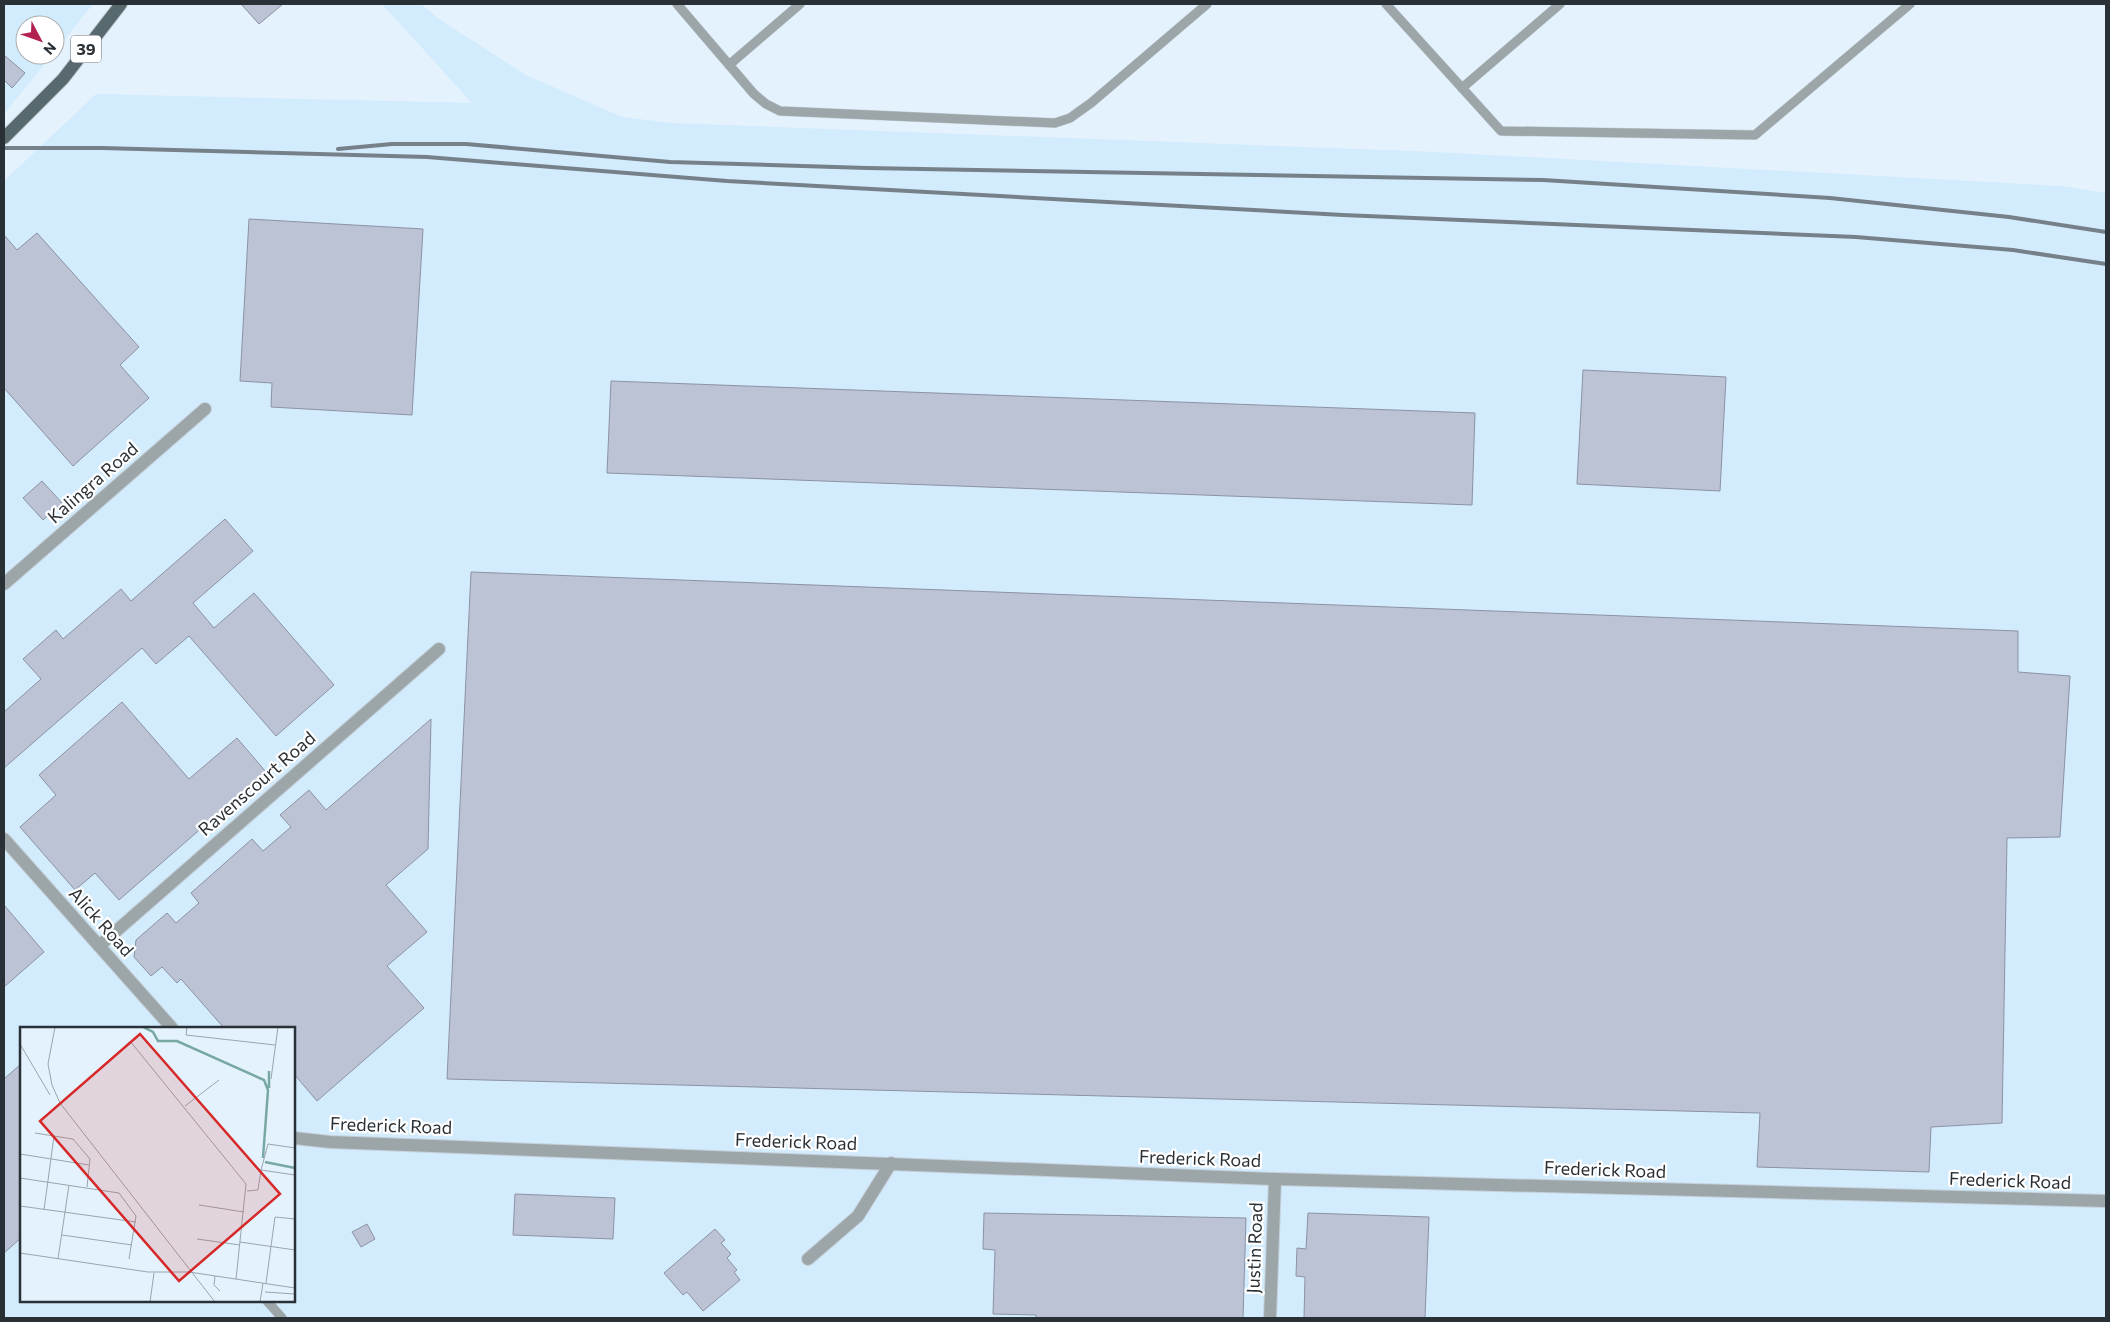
<svg xmlns="http://www.w3.org/2000/svg" width="2110" height="1322" font-family="Commissioner,sans-serif">
<rect width="100%" height="100%" fill="#e4f2fd"/>
<g fill="#d2ebfd" fill-rule="evenodd">
<polygon points="4,4 93,4 55,51 55,25 25,25 25,55 52,55 4,114"/>
<path d="M382 4H421L439 19 526 75 622 117 672 123 1436 152 2061 186 2106 193V1318H4V181L96 94 472 103ZM21 1028H294V1301H21Z"/>
</g>
<g fill="#bbc3d5" stroke="#8b92a3">
<polygon points="241,4 283,4 259,24"/>
<polygon points="4,55 25,73 12,88 4,80"/>
<polygon points="249,219 423,229 412,415 271,407 272,383 240,381"/>
<polygon points="37,233 139,347 120,365 149,398 73,466 4,388 4,235 17,250"/>
<polygon points="1583,370 1726,377 1720,491 1577,484"/>
<polygon points="611,381 1475,413 1472,505 607,473"/>
<polygon points="42,481 62,503 43,520 23,498"/>
<polygon points="225,519 253,551 193,603 214,628 254,593 334,685 276,736 189,636 156,664 142,648 4,768 4,712 41,679 23,659 56,630 63,639 121,589 131,601"/>
<polygon points="471,572 2018,631 2018,672 2070,676 2060,837 2007,838 2002,1123 1931,1127 1929,1172 1757,1167 1760,1113 447,1079"/>
<polygon points="122,702 189,779 237,738 266,772 119,900 95,873 75,890 20,827 56,795 39,775"/>
<polygon points="431,719 428,849 386,885 427,932 387,966 424,1008 317,1101 294,1074 294,1028 224,1028 181,979 177,983 162,967 151,976 134,957 136,940 167,913 176,923 199,903 191,893 252,839 263,851 291,827 280,815 309,790 326,810"/>
<polygon points="4,905 44,952 4,987"/>
<polygon points="21,1064 21,1238 4,1253 4,1079"/>
<polygon points="515,1194 615,1198 613,1239 513,1235"/>
<polygon points="984,1213 1246,1218 1243,1318 1036,1318 1036,1315 993,1314 995,1250 983,1249"/>
<polygon points="1308,1213 1429,1217 1425,1318 1304,1318 1305,1277 1296,1276 1297,1248 1306,1249"/>
<polygon points="367,1224 375,1239 361,1247 352,1232"/>
<polygon points="715,1229 725,1240 721,1243 731,1254 727,1258 737,1270 734,1272 740,1280 703,1311 687,1292 683,1295 664,1273"/>
</g>
<g fill="none" stroke-linecap="round" stroke-linejoin="round">
<defs>
<g id="service">
<polyline points="677,4 754,94 766,104 780,111 1055,123 1070,118 1091,103 1207,4"/>
<polyline points="1386,4 1501,131 1755,135 1910,4"/>
<polyline points="729,65 800,4"/>
<polyline points="1462,88 1560,4"/>
<polyline points="267,1301 282,1318"/>
</g>
<g id="minor">
<polyline points="4,584 205,409"/>
<polyline points="4,839 172,1028"/>
<polyline points="99,946 439,649"/>
<polyline points="294,1138 330,1142 1275,1179 2106,1201"/>
<polyline points="808,1259 858,1216 891,1163"/>
<polyline points="1270,1318 1275,1179"/>
</g>
<polyline id="primary" points="4,138 63,79 121,4"/>
</defs>
<use href="#service" stroke="#c3cfd9" stroke-width="10"/>
<use href="#minor" stroke="#c3cfd9" stroke-width="14"/>
<use href="#primary" stroke="#c3cfd9" stroke-width="14"/>
<use href="#service" stroke="#9ca6a8" stroke-width="9"/>
<use href="#minor" stroke="#9ca6a8" stroke-width="12"/>
<use href="#primary" stroke="#58696d" stroke-width="12"/>
<g stroke="#768088" stroke-width="4">
<polyline points="4,148 102,148 427,157 727,181 1343,215 1856,237 2013,250 2106,264"/>
<polyline points="338,149 392,144 466,144 670,162 867,168 1543,180 1830,198 2009,217 2106,232"/>
</g>
</g>
<g text-anchor="middle" stroke-width="4.5" stroke-linejoin="round" paint-order="stroke">
<rect fill="#fff" stroke="#6a6f72" stroke-width="1" x="71" y="35.5" width="30" height="27" rx="4"/>
<g font-size="16" font-weight="bold" fill="#2a3136">
<text x="86" y="55">39</text>
</g>
<g font-size="18" fill="#2a3136" stroke="#fff">
<text transform="translate(93 483) rotate(-41)" y="6">Kalingra Road</text>
<text transform="translate(257 784) rotate(-41)" y="6">Ravenscourt Road</text>
<text transform="translate(101 922) rotate(48)" y="6">Alick Road</text>
<text transform="translate(391 1126) rotate(2)" y="6">Frederick Road</text>
<text transform="translate(796 1142) rotate(2)" y="6">Frederick Road</text>
<text transform="translate(1200 1159) rotate(2)" y="6">Frederick Road</text>
<text transform="translate(1605 1170) rotate(2)" y="6">Frederick Road</text>
<text transform="translate(2010 1181) rotate(2)" y="6">Frederick Road</text>
<text transform="translate(1255 1248) rotate(-88)" y="6">Justin Road</text>
</g>
</g>
<g transform="translate(20 1027)">
<rect width="275" height="275" fill="#e4f2fd"/>
<path fill="none" stroke="#78a8a3" stroke-width="2.5" d="M123 0 133 5 138 14H157L244 53 248 63 243 131M249 61V44M245 135 275 141"/>
<path fill="none" stroke="#9aa5ad" stroke-width="1" d="M35 0 28 37 32 58 40 76 195 275M167 0 166 8 255 18M110 14 226 157 216 252M0 17 30 68M251 52 258 0M165 79 199 53M15 106 53 112 70 132 67 160M0 127 69 138M241 143 248 117 275 121M0 151 99 166 116 189 109 232M227 164 238 163 241 143 275 148M179 178 224 185M0 179 116 195M24 183 34 109M42 208 112 218M177 212 220 218M220 215 275 223M0 226 128 245H169L275 261M38 232 49 158M195 249 194 258 200 264M246 256 255 190 275 192M245 265 275 267M130 275 134 246M240 275 243 256"/>
<path fill="#d62828" fill-opacity="0.15" stroke="#d62828" stroke-width="2.5" d="M120 7 260 167 159 254 20 94Z"/>
<rect width="275" height="275" fill="none" stroke="#2a3136" stroke-width="2.5"/>
</g>
<rect width="2110" height="1322" fill="none" stroke="#2a3136" stroke-width="10"/>
<g transform="translate(40 40) rotate(131)"><circle r="24" fill="#ffffff" stroke="#aaadaf"/>
<path d="M0-4L9 19L0 12L-9 19Z" fill="#b22150"/>
<text y="-8" font-size="14" font-weight="bold" text-anchor="middle" fill="#2a3136">N</text>
</g>
</svg>
